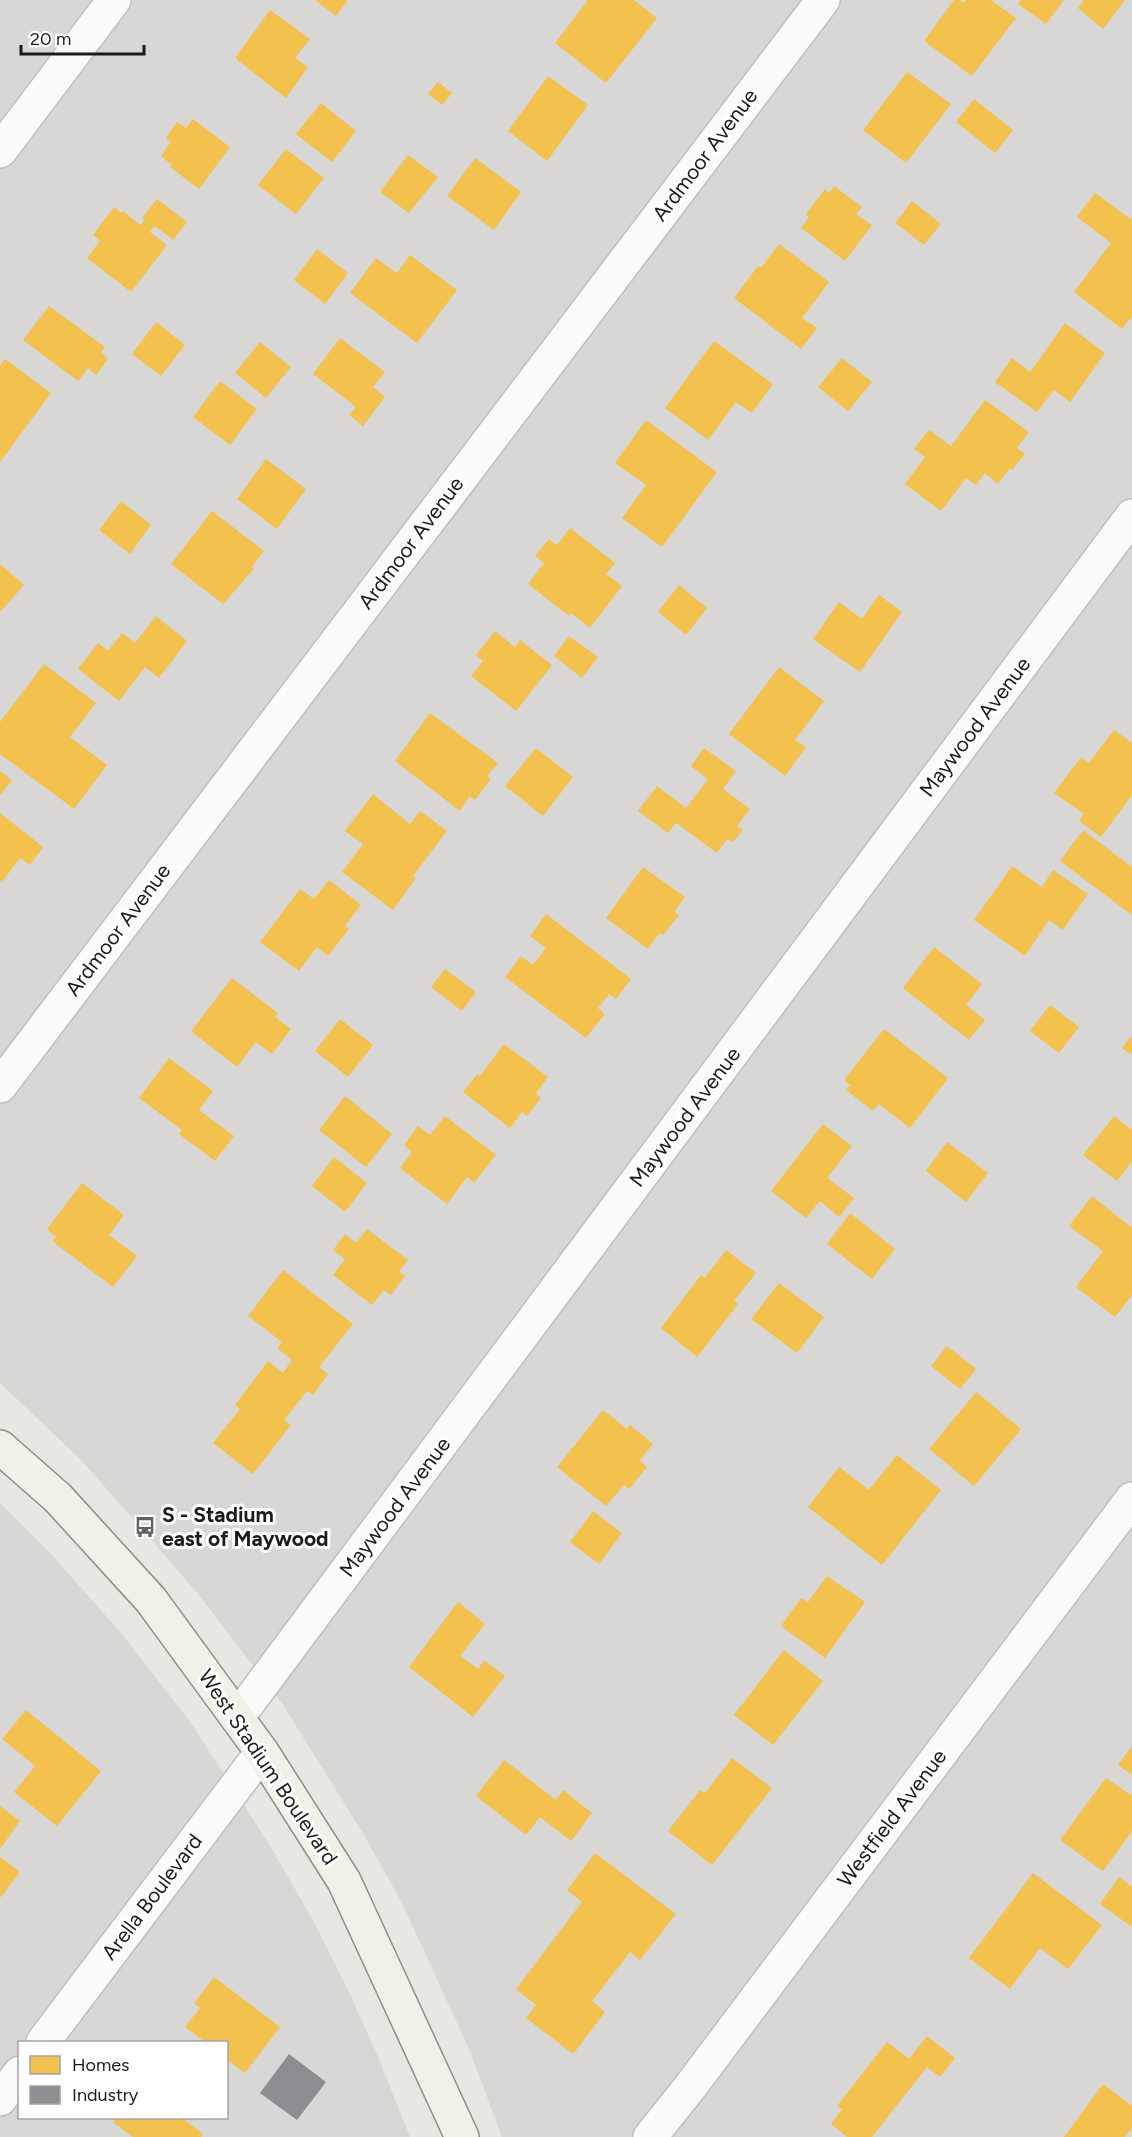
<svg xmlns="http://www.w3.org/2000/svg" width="1132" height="2137" font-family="Figtree,sans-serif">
<rect width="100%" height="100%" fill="#e9e7e3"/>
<g fill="#d8d7d5" fill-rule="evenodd">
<polygon points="0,0 1132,0 1132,2137 502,2137 469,2049 402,1903 364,1835 283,1705 198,1594 144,1531 80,1459 0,1383"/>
<path d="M0 1503 52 1555 121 1633 191 1723 272 1849 314 1922 348 1990 379 2059 410 2137H0ZM20 2042H226V2118H20Z"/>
</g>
<g fill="#f2c14e">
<polygon points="315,0 348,0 336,16"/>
<polygon points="588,0 634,0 657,18 606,83 555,43"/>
<polygon points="954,0 960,0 964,3 966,0 991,0 1016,18 972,76 924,41"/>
<polygon points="1021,0 1064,0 1046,24 1018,4"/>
<polygon points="1084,0 1125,0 1103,29 1078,8"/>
<polygon points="270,10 310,39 295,58 308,67 286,98 235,58"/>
<polygon points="907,72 951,104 906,163 863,130"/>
<polygon points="548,76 588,105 547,161 508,131"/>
<polygon points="438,82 452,93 442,105 428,94"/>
<polygon points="974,99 1013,130 995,153 956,122"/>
<polygon points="321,103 356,131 332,162 296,134"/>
<polygon points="193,119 230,147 199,189 170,167 172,165 161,156 171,142 166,138 177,122 186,128"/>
<polygon points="286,149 324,178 296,214 258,185"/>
<polygon points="408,155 438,177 409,213 380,192"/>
<polygon points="475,158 521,192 494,230 447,196"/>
<polygon points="834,186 862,207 856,214 872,225 845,261 801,228 809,217 806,214 825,189 829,193"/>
<polygon points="1095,193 1132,220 1132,316 1122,329 1074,292 1111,243 1077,217"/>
<polygon points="157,199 187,222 173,240 155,226 150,232 167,245 131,292 87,258 100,241 93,235 114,207 121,213 123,211 140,225 145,220 142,218"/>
<polygon points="912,201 941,224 924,245 895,223"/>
<polygon points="779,244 829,282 802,318 817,328 801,349 734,298 758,266 761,268"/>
<polygon points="317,249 348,273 325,304 294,280"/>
<polygon points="410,255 457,290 417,343 350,293 376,258 397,273"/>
<polygon points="49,306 105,347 101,352 108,359 96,375 88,368 78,381 23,340"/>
<polygon points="156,322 185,345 161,376 132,354"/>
<polygon points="1065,323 1105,353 1070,402 1054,390 1037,412 995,382 1012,358 1030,372"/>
<polygon points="340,338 385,372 373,387 385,397 363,426 349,415 356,407 313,374"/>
<polygon points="714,341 773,384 752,413 736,402 708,440 665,408"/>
<polygon points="260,342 291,367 266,398 235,373"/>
<polygon points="842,358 872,382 848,411 818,387"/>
<polygon points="5,359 51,393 0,462 0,366"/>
<polygon points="220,381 257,409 230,445 193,417"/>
<polygon points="985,400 1029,432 1017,448 1025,454 1012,470 1010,468 998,484 985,473 976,485 966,478 941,511 905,484 925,457 914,449 929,430 951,446"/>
<polygon points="646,420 717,472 662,547 622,518 646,485 615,463"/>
<polygon points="266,459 306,489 277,529 237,499"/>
<polygon points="121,501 151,525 130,554 99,530"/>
<polygon points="212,511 264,551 252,567 254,569 223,604 171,564"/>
<polygon points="570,528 615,563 606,574 622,586 590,628 571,613 569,616 528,584 544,563 535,556 549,539 557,545"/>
<polygon points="0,564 24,585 0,612"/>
<polygon points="679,585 707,608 686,635 658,612"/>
<polygon points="879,595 902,612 860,672 813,639 839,602 862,619"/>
<polygon points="156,616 187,641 159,678 145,667 119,701 78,669 98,643 108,651 122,633 135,643"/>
<polygon points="495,631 515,647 520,640 552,665 516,711 471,676 483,661 476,655"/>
<polygon points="569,636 598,657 582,678 554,656"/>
<polygon points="44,664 96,703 70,737 107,765 74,809 0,754 0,722"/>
<polygon points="779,667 824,701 795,740 806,747 785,776 729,734"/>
<polygon points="430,713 498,763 487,776 491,779 475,800 470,796 460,811 395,761"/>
<polygon points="1114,730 1132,743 1132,795 1101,837 1079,821 1084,814 1054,793 1081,757 1089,763"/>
<polygon points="536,748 573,777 543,816 505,786"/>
<polygon points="704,748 736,771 723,789 750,809 737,826 743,830 733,842 727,839 717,853 676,823 668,833 638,811 657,786 686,808 708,779 691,766"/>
<polygon points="0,771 12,780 0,795"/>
<polygon points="373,794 410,824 420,811 447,831 413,876 416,878 393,910 342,872 363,844 345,831"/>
<polygon points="0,813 43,847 30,865 20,858 2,882 0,880"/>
<polygon points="1083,830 1132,867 1132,915 1060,861"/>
<polygon points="1012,866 1042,887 1053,870 1088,894 1063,930 1049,920 1025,956 974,920"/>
<polygon points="643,867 685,897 674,912 679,915 663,935 659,933 648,949 606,918"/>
<polygon points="329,880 361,905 345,926 349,929 328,956 317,947 299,971 260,942 300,889 314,899"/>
<polygon points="546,914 631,979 616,999 609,994 598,1008 605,1014 586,1038 505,977 521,956 533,965 546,948 530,936"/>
<polygon points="934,947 982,984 966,1005 985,1020 969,1040 903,988"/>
<polygon points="445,969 476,992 462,1011 431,987"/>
<polygon points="232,978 278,1013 275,1017 291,1029 272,1054 256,1042 237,1067 191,1031"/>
<polygon points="1050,1005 1079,1027 1059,1053 1030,1031"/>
<polygon points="340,1019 373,1045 348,1077 315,1051"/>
<polygon points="884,1029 948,1078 910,1128 879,1104 873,1111 846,1090 850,1085 844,1080"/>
<polygon points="1132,1035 1132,1055 1122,1048"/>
<polygon points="504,1044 548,1077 536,1093 541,1098 527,1116 522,1112 510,1128 463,1092 477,1074 480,1076"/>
<polygon points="169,1058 213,1091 199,1110 234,1136 215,1161 179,1134 182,1130 139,1098"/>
<polygon points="345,1096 392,1134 366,1167 319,1130"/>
<polygon points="445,1116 496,1155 474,1183 467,1177 447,1204 400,1168 412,1152 404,1145 418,1126 430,1135"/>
<polygon points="1114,1116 1132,1130 1132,1161 1117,1181 1083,1155"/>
<polygon points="823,1124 852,1146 827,1178 854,1198 839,1217 820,1201 806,1218 771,1191"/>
<polygon points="947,1142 988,1173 966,1202 926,1171"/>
<polygon points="334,1157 367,1183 345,1212 312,1186"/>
<polygon points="82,1183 124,1215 109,1235 137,1256 113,1287 52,1241 56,1237 47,1229"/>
<polygon points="1092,1196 1132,1228 1132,1295 1115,1317 1076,1287 1103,1251 1069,1226"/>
<polygon points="850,1213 895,1249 872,1279 827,1244"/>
<polygon points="367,1229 408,1260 399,1271 405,1276 391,1295 384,1290 372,1305 333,1275 345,1259 333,1250 345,1234 356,1243"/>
<polygon points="726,1250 756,1273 734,1301 738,1304 697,1357 661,1328 701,1275 705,1278"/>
<polygon points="283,1270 353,1324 319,1367 328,1374 313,1395 307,1391 284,1420 291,1425 253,1474 213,1443 240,1409 235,1405 268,1361 283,1373 292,1360 277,1348 282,1342 248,1316"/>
<polygon points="779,1283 824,1317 797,1353 751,1319"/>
<polygon points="947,1346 976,1369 960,1389 931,1366"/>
<polygon points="976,1392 1021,1429 974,1486 929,1449"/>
<polygon points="603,1410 627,1429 630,1425 653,1444 640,1460 647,1467 629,1489 624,1485 606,1506 557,1467"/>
<polygon points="897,1455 941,1490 882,1565 808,1507 839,1467 869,1490"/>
<polygon points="593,1511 622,1533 599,1564 570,1542"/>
<polygon points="827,1576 865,1602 825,1658 781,1626 801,1598 808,1602"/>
<polygon points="458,1602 485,1624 460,1656 478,1669 484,1660 505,1676 473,1717 409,1667"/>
<polygon points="784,1650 823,1681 773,1745 734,1715"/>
<polygon points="26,1710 101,1771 57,1826 14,1792 35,1766 2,1739"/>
<polygon points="1132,1746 1132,1775 1118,1765"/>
<polygon points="732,1758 772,1788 712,1865 668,1831 700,1790 705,1793"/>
<polygon points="504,1760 556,1800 563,1790 592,1813 571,1841 540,1817 526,1835 476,1796"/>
<polygon points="1106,1778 1132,1796 1132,1831 1103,1871 1060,1840"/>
<polygon points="0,1806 20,1821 0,1849"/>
<polygon points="595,1853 676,1914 640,1960 630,1952 592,2001 605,2012 573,2054 526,2018 536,2005 516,1989 582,1902 567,1890"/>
<polygon points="0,1857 20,1872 0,1898"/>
<polygon points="1033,1873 1102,1925 1068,1969 1040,1948 1010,1989 969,1958"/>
<polygon points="1119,1877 1132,1887 1132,1927 1100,1904"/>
<polygon points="214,1977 280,2027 245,2073 226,2059 226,2042 205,2042 185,2027 200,2008 194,2003"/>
<polygon points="927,2036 955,2058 940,2077 927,2067 872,2137 847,2137 831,2124 842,2109 837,2106 887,2042 909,2059"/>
<polygon points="1103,2084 1132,2106 1132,2128 1125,2137 1064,2137"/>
<polygon points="116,2118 188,2118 186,2121 203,2134 201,2137 133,2137 113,2122"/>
</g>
<polygon fill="#8d8d92" points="289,2054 326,2082 297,2120 260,2093"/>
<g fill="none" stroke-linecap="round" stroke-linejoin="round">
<defs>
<g id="street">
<polyline points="0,151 114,0"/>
<polyline points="0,1086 823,0"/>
<polyline points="237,1718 1132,516"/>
<polyline points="43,2042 262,1752"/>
<polyline points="0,2099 20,2073"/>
<polyline points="650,2137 690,2087 1132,1499"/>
</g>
<polyline id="secondary" points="0,1447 58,1498 151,1600 262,1752 344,1881 462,2137"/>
</defs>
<use href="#street" stroke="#c0bfbe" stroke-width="36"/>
<use href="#secondary" stroke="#90907e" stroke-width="36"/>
<use href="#street" stroke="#fcfbfb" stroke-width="33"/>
<use href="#secondary" stroke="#f2f1e9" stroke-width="33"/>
</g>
<defs>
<symbol id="bus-bare" viewBox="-9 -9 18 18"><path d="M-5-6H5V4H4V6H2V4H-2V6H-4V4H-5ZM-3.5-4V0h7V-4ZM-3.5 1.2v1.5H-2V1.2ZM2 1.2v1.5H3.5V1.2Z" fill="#636261" stroke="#fff" stroke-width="2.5" paint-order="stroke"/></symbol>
</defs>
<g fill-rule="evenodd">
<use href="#bus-bare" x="130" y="1512" width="30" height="30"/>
</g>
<g text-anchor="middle" stroke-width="6" stroke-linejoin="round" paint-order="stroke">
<g font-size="21" fill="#1b1b1b" stroke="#fff">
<text transform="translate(705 155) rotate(-53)" y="7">Ardmoor Avenue</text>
<text transform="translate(411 543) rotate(-53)" y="7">Ardmoor Avenue</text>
<text transform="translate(975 727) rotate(-53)" y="7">Maywood Avenue</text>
<text transform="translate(118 930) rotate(-53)" y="7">Ardmoor Avenue</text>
<text transform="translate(685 1117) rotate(-53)" y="7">Maywood Avenue</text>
<text transform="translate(395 1507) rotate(-53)" y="7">Maywood Avenue</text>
<text transform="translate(268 1767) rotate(56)" y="7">West Stadium Boulevard</text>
<text transform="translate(892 1818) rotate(-53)" y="7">Westfield Avenue</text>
<text transform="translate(152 1897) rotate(-53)" y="7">Arella Boulevard</text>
</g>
<g font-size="21" font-weight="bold" fill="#1b1b1b" stroke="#fff" text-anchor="start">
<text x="162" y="1522">S - Stadium<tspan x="162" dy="24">east of Maywood</tspan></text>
</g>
</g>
<rect x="18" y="2041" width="210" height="78" fill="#ffffff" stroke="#a4a4a4" stroke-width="1.5"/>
<rect x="30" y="2056" width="30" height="18" fill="#f2c14e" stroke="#a4a4a4" stroke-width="1.5"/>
<text x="72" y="2071" font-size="18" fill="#1b1b1b">Homes</text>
<rect x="30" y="2086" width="30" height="18" fill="#8d8d92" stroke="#a4a4a4" stroke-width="1.5"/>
<text x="72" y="2101" font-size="18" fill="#1b1b1b">Industry</text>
<path d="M21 45v9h123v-9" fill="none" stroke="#1b1b1b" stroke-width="3"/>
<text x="30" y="45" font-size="18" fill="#1b1b1b" stroke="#ffffff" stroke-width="4.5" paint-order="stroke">20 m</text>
</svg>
